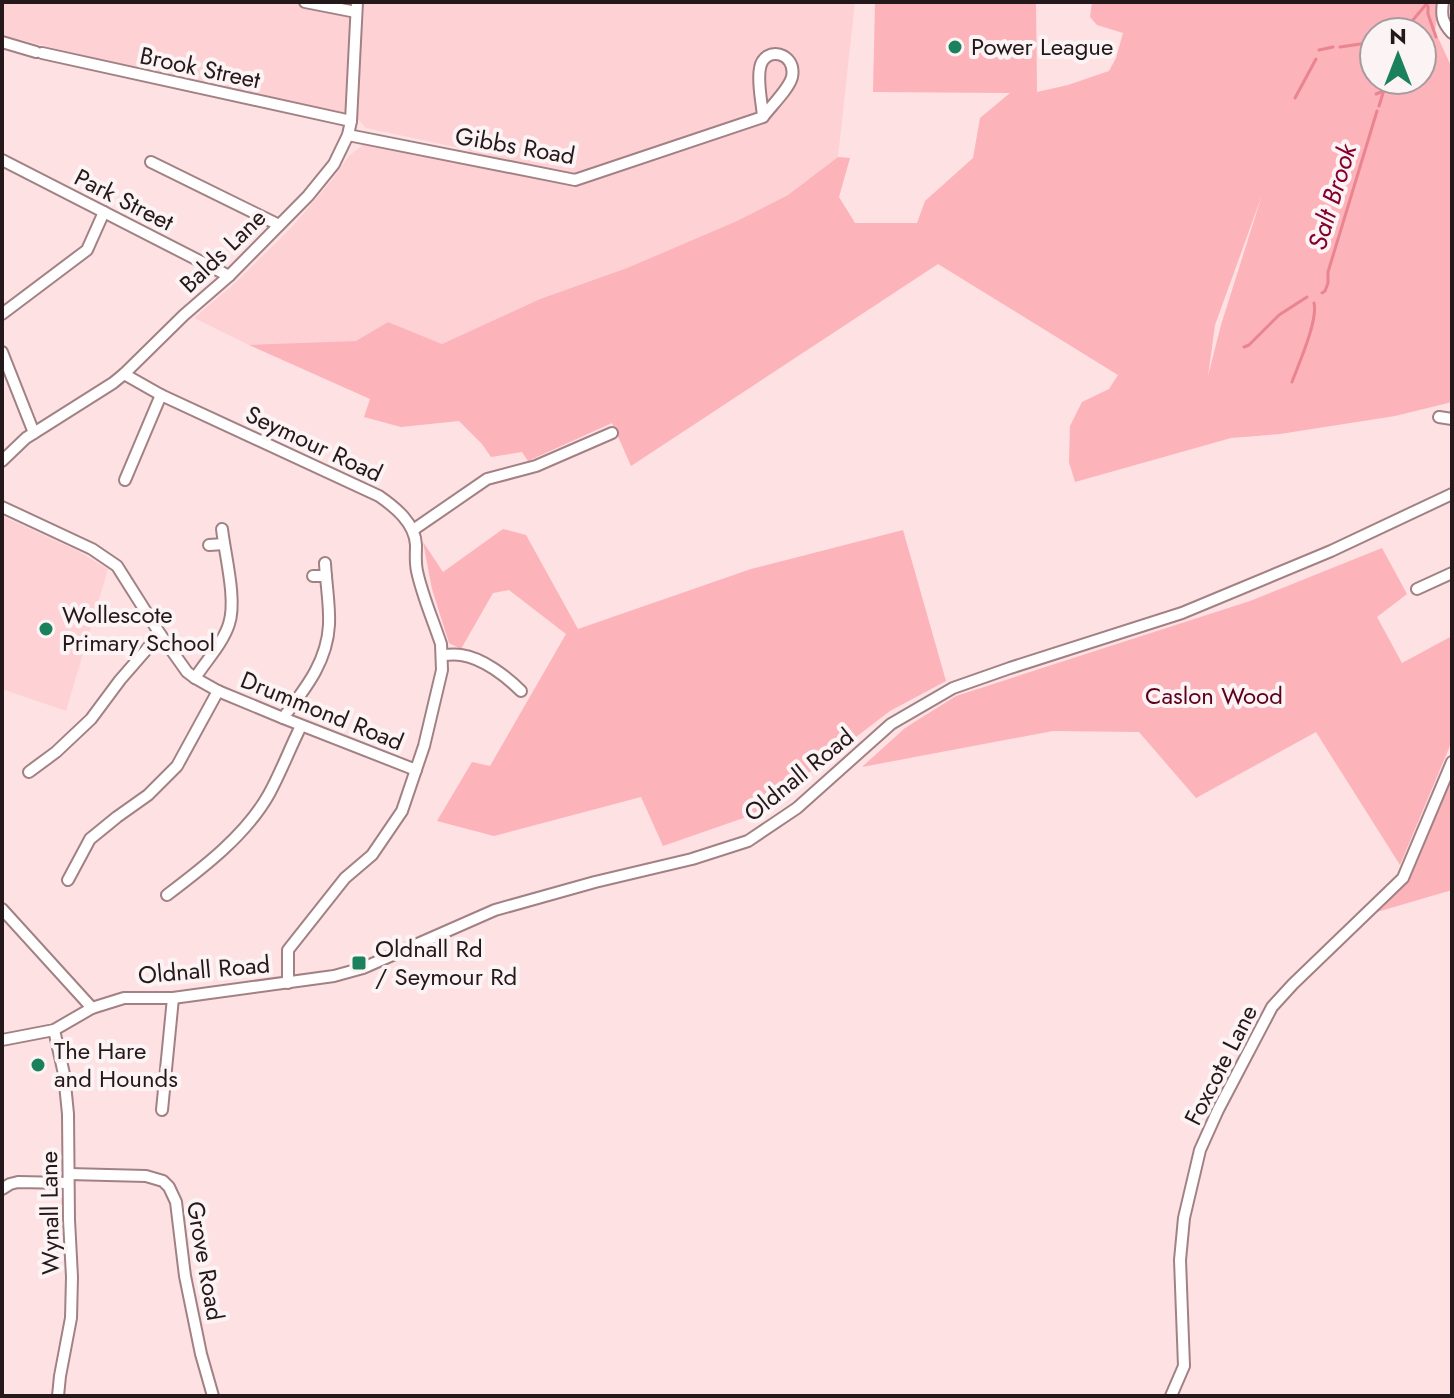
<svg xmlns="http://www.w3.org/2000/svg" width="1454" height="1398" font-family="Jost,sans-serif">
<rect width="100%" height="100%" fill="#fee1e3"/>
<g fill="#fed1d5">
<polygon points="2,2 855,2 838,157 788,195 737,221 627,268 540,299 442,344 388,322 356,341 279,345 249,345 194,318 235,283 292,227 331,181 349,156 365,143 466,164 469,150 366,128 357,118 193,83 2,35"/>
<polygon points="2,516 78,551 108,569 66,711 2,689"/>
</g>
<g fill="#fcb3ba" fill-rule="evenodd">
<path d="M875 2H1036L1037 92 1068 85 1109 71 1116 58 1123 33 1097 25 1090 17 1092 2H1439L1435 31 1452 68V402L1395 416 1280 434 1231 438 1075 482 1069 462 1070 426 1082 402 1109 389 1118 375 938 264 631 466 612 423 528 461 522 452 491 457 482 444 459 421 401 427 364 417 370 399 249 345 356 341 388 322 442 344 540 299 627 268 737 221 788 195 838 157 850 158 839 197 855 223H917L925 201 973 158 980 118 1010 93 873 92ZM1374 32H1422V80H1374ZM1262 195 1221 325 1208 376 1215 325Z"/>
<polygon points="503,529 526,535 578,629 751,569 903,530 946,681 890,711 755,814 663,846 641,797 494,836 437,821 472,762 490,766 566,634 509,590 493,593 461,649 449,643 432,589 423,542 443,572"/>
<polygon points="1382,548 1407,594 1377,617 1402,663 1452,636 1452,741 1400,865 1316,732 1196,798 1139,732 1053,731 862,767 905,728 956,696 1250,601"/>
<polygon points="1452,780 1452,890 1377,912 1405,883"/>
</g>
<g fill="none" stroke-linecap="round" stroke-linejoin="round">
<g stroke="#ea8490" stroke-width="3">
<polyline points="1428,6 1428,14 1436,37"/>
<polyline points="1403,32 1428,2"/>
<polyline points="1340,47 1374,42"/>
<polyline points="1319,50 1333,47"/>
<polyline points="1376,94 1381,92 1384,80"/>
<polyline points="1295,98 1316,59"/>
<polyline points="1379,106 1387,80"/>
<polyline points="1322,293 1325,291 1328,283 1328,272 1377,111"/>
<polyline points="1244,347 1249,345 1279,315 1307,297"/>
<path d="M1292 382C1299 363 1318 321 1314 303"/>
</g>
<defs>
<g id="minor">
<polyline points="305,2 356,12"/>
<path d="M1443 2C1441 15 1442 23 1452 33"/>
<polyline points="2,42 36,52"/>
<polyline points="42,53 351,121"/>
<path d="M348 135 575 180 763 117C762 102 757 83 760 68 764 45 797 52 792 77 789 89 771 106 763 117"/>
<polyline points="2,160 229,276"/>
<polyline points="151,162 279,225"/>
<polyline points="2,314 87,250 104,212"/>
<polyline points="2,352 34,433"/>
<path d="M124 374 161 395 379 496C395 507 415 523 416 545 416 554 415 562 417 571 422 595 433 620 441 644L442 670 424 746 402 811 372 855 345 878 288 950V983"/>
<polyline points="1439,417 1452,419"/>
<polyline points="2,461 26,438 113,383 124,374 184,315 229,276 308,196 334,164 348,135 351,121 357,2"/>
<polyline points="125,480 161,395"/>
<polyline points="2,507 92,549 117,566 160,634 187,672 195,678 218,691 283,718 416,770"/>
<polyline points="413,530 487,479 536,466 612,433"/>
<polyline points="209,545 224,544"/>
<polyline points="313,576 326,576"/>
<polyline points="1417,589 1452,573"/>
<path d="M442 655C448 655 455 654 461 655 483 658 507 677 521 691"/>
<path d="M195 678C206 661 223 643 229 624 237 600 225 555 222 529"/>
<path d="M283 718C304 690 327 663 329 625 330 605 326 584 325 563"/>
<polyline points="29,772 56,752 91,719 120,680 160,634"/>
<polyline points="68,880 90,839 117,817 148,795 177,766 218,691"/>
<path d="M167 895C204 867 246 835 269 794 281 772 290 748 301 726"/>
<polyline points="2,909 92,1008"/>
<polyline points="54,1030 64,1074 68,1114 69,1220 72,1277 71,1318 60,1376 58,1396"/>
<polyline points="2,1040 54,1030 92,1008 124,998 173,998 334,976 363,968 495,910 595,882 692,859 748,841 797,808 891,724 953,688 1010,668 1182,613 1331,551 1452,494"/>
<polyline points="162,1110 173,998"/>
<polyline points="69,1174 146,1176 163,1181 169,1187 176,1202 185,1276 201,1354 213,1396"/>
<polyline points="2,1189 10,1184 18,1182 68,1183"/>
<polyline points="1171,1396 1184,1366 1180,1260 1184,1218 1200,1150 1218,1110 1272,1007 1293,984 1403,878 1452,762"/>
</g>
</defs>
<use href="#minor" stroke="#a28184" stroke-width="14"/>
<use href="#minor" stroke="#fff" stroke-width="10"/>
</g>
<g fill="#1b815c" stroke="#fcf4f4" stroke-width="3">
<circle cx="955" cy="47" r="8"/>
<circle cx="46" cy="629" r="8"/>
<rect x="351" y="955" width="16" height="16" rx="4"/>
<circle cx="38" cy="1065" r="8"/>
</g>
<g text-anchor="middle" stroke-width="8" stroke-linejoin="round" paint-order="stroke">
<g font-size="24" fill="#25181a" stroke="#fcf4f4" text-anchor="start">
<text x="971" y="55">Power League</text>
<text x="62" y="623">Wollescote<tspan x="62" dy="28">Primary School</tspan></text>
<text x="375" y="957">Oldnall Rd<tspan x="375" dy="28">/ Seymour Rd</tspan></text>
<text x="54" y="1059">The Hare<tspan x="54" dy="28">and Hounds</tspan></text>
</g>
<g font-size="24" fill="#25181a" stroke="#fcf4f4">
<text transform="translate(200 68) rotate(12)" y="8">Brook Street</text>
<text transform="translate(515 146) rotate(10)" y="8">Gibbs Road</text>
<text transform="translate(124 200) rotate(27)" y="8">Park Street</text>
<text transform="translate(223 251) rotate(-44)" y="8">Balds Lane</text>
<text transform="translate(314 444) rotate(25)" y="8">Seymour Road</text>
<text transform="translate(322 711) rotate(22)" y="8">Drummond Road</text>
<text transform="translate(799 775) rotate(-39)" y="8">Oldnall Road</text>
<text transform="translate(204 970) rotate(-5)" y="8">Oldnall Road</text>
<text transform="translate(1221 1065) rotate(-63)" y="8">Foxcote Lane</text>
<text transform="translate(50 1213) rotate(-91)" y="8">Wynall Lane</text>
<text transform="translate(205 1261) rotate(80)" y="8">Grove Road</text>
</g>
<g font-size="24" fill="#5e001d" stroke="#fcf4f4">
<text x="1214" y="704">Caslon Wood</text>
</g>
<g font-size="26" font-style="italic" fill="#84002d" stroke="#fcf4f4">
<text transform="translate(1332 197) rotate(-73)" y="9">Salt Brook</text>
</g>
</g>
<rect width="1454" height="1398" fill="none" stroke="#25181a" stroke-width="8"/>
<g transform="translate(1398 56)"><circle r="38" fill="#fcf4f4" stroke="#a69c9d" stroke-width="2"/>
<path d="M0-6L14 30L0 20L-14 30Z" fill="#1b815c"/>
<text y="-12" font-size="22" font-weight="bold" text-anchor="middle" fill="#25181a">N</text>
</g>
</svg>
